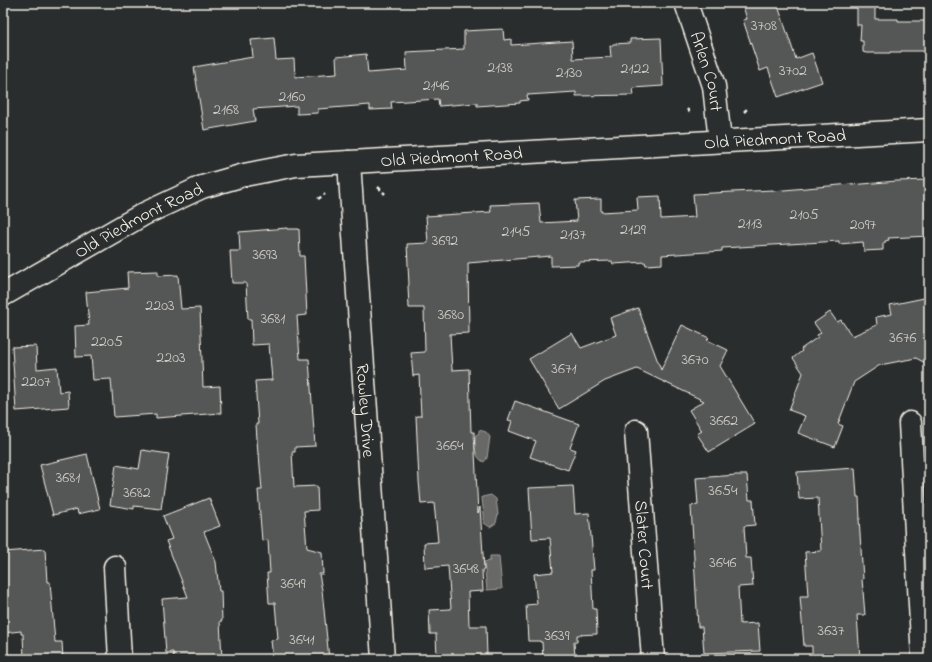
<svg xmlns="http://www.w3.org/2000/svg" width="932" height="662" font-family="'Indie Flower',sans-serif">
<rect width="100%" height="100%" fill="#2a2d2e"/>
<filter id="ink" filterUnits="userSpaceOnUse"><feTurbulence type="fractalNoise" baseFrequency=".025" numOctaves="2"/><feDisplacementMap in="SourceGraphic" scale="8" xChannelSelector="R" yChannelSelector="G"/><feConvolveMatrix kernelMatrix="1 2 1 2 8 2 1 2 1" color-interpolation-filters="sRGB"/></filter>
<g filter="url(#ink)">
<g fill="#676866" stroke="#9f9f9a">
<path d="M479 430 486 432 490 437 487 458 484 462C474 458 474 444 476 435L479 433Z"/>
<path d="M491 495 496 499 498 514 496 523 490 527 484 523C485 513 482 506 482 497Z"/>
<polygon points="490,556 499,556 502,589 487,590 484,562 490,561"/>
</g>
<g fill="#555756" stroke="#f4f1e8">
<polygon points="742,3 777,3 796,59 812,53 822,82 778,97 768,68 760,71 743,20 747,19"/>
<polygon points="857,4 875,4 875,19 898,19 898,21 928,21 929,51 901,51 901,52 890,52 890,53 866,53 863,52 863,41 860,41 861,25 857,25"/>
<polygon points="503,29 504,40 511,39 511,45 572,41 573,59 611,57 610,46 613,46 613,44 630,43 630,39 661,38 663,86 633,88 634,95 576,96 576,92 527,95 528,100 520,101 520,103 477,106 477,103 439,106 438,99 391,102 392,109 370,110 370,105 318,109 318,113 297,114 297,106 253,109 255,121 204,130 194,67 253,57 251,40 274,38 276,60 294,59 295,77 337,74 336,57 366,54 368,73 407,70 406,52 464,49 464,31"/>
<polygon points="929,180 929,236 888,238 889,240 885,241 885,243 883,243 883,250 864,251 863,242 839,244 839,241 722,248 722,251 662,255 662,264 646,265 645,262 613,264 612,261 578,262 578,265 551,266 551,256 468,263 469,333 450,334 452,370 469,369 471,432 474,432 478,513 480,507 484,570 482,570 483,591 468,592 469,626 486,626 487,656 437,658 436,634 430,634 429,610 451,609 448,566 425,568 424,543 438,542 434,503 421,504 419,481 416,416 421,416 419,375 413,376 411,353 425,352 424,308 409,308 408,286 409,285 407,244 428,243 426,216 491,212 490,205 539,203 541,223 577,221 575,200 601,199 601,212 638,210 637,197 660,196 661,219 695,217 693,194 773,190 773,191 851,184 851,185 897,181"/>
<polygon points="287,228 287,229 299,229 300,256 304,256 307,315 297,316 300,359 309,359 315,446 295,447 295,452 292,452 294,487 317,486 318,510 304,511 307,548 322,552 323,574 319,574 322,590 329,659 273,659 271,640 278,639 275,603 269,603 267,573 270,573 268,540 262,541 258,490 262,490 259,454 258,455 256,424 258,424 255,381 272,380 269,344 252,345 251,319 248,319 246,283 232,283 230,251 240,251 239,232"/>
<polygon points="158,271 158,276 178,275 181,309 200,308 203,387 220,386 221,413 156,418 156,414 114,417 111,379 93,380 91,356 76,357 75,326 89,325 86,292 128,288 127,272"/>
<polygon points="929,297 929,365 916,358 880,365 854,382 838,424 843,426 835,447 798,433 805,416 789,410 803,373 793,358 802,351 801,349 818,337 817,335 821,333 814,323 830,312 837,322 841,320 852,336 877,325 876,317 892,314 890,305"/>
<polygon points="638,308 661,370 682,325 709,338 707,340 728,350 720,366 755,424 709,452 697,434 702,431 689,410 704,401 637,369 605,381 559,409 529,359 572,333 581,348 616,335 610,318"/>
<polygon points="36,346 37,369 57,367 59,392 68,391 69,407 16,411 12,347"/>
<polygon points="515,401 579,424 570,448 576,450 568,470 530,457 536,441 509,431 512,421 508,420"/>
<polygon points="142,450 169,454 161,509 134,506 134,509 110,505 116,465 139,469"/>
<polygon points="87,454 100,509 78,514 77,509 53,515 40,465"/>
<polygon points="855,468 857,497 859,497 860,519 859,519 863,579 862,579 865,615 857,615 860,659 812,659 812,646 804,646 800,596 808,596 805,552 821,551 818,498 799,499 797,472"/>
<polygon points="737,475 747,475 749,500 753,500 755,525 744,526 746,558 751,558 753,586 738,587 740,624 758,623 760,651 704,653 702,627 698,627 691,506 698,505 696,478"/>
<polygon points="573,486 575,514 589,513 594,570 591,570 593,609 596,609 597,634 577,635 577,642 574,642 575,659 543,659 542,642 540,642 540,641 528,641 526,605 537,604 534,574 553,572 550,538 532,539 529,488"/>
<polygon points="209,498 220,526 204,532 216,562 219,591 221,591 222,621 220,621 222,659 174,659 173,652 166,653 162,599 188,597 166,541 172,539 163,516"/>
<polygon points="45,549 47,582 50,582 55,642 62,642 63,659 24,659 23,634 21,634 21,631 3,633 3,552"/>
</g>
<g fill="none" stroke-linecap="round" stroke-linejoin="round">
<defs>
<g id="minor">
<path id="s1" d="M686 3 714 86 720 141"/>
<path id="s2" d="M349 162 383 659"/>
<path id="s3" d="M3 295 144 214 202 187 244 175 296 165 929 130"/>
<polyline points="910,423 923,659"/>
<path id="s4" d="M636 431 653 659"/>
<polyline points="115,567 120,659"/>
</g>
</defs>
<use href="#minor" stroke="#f4f1e8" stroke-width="25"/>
<g stroke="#f4f1e8" stroke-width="2.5" stroke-dasharray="4 3" stroke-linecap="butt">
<polyline points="687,109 690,113"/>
<polyline points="744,112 748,108"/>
<polyline points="378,187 385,194"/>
<polyline points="318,199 325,194"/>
</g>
<use href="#minor" stroke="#2a2d2e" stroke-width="22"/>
</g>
</g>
<g text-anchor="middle" stroke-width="3" stroke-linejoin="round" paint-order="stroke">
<g font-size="16" fill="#cccac4">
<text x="764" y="30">3708</text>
<text x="500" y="72">2138</text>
<text x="635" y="73">2122</text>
<text x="793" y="75">3702</text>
<text x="569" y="77">2130</text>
<text x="436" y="90">2146</text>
<text x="292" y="101">2160</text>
<text x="226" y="114">2168</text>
<text x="804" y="219">2105</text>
<text x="750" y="228">2113</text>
<text x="863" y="229">2097</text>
<text x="633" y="234">2129</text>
<text x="516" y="236">2145</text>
<text x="573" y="239">2137</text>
<text x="445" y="245">3692</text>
<text x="265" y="259">3693</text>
<text x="160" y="310">2203</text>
<text x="451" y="319">3680</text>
<text x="273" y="323">3681</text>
<text x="903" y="342">3676</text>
<text x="107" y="346">2205</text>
<text x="171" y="362">2203</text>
<text x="695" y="364">3670</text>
<text x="564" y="373">3671</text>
<text x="36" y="386">2207</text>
<text x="724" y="425">3662</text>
<text x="450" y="450">3664</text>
<text x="68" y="482">3681</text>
<text x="723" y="495">3654</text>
<text x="137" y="497">3682</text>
<text x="723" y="567">3646</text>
<text x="466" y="573">3648</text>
<text x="293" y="588">3649</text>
<text x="831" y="635">3637</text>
<text x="557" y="640">3639</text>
<text x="302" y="644">3641</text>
</g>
<g font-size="18" fill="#f4f1e8" stroke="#2a2d2e">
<text dy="6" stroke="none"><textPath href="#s1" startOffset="72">Arlen Court</textPath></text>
<text dy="6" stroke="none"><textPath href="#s3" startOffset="803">Old Piedmont Road</textPath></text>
<text dy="6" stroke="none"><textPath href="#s3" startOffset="479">Old Piedmont Road</textPath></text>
<text dy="6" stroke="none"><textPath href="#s3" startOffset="155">Old Piedmont Road</textPath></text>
<text dy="6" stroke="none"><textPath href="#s2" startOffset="249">Rowley Drive</textPath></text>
<text dy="6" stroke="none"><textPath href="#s4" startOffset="114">Slater Court</textPath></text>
</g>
</g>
<rect width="932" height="662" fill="none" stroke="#2a2d2e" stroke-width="16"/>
<rect x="8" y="8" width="916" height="646" fill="none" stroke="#f4f1e8" stroke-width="1.5" filter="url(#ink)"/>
</svg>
